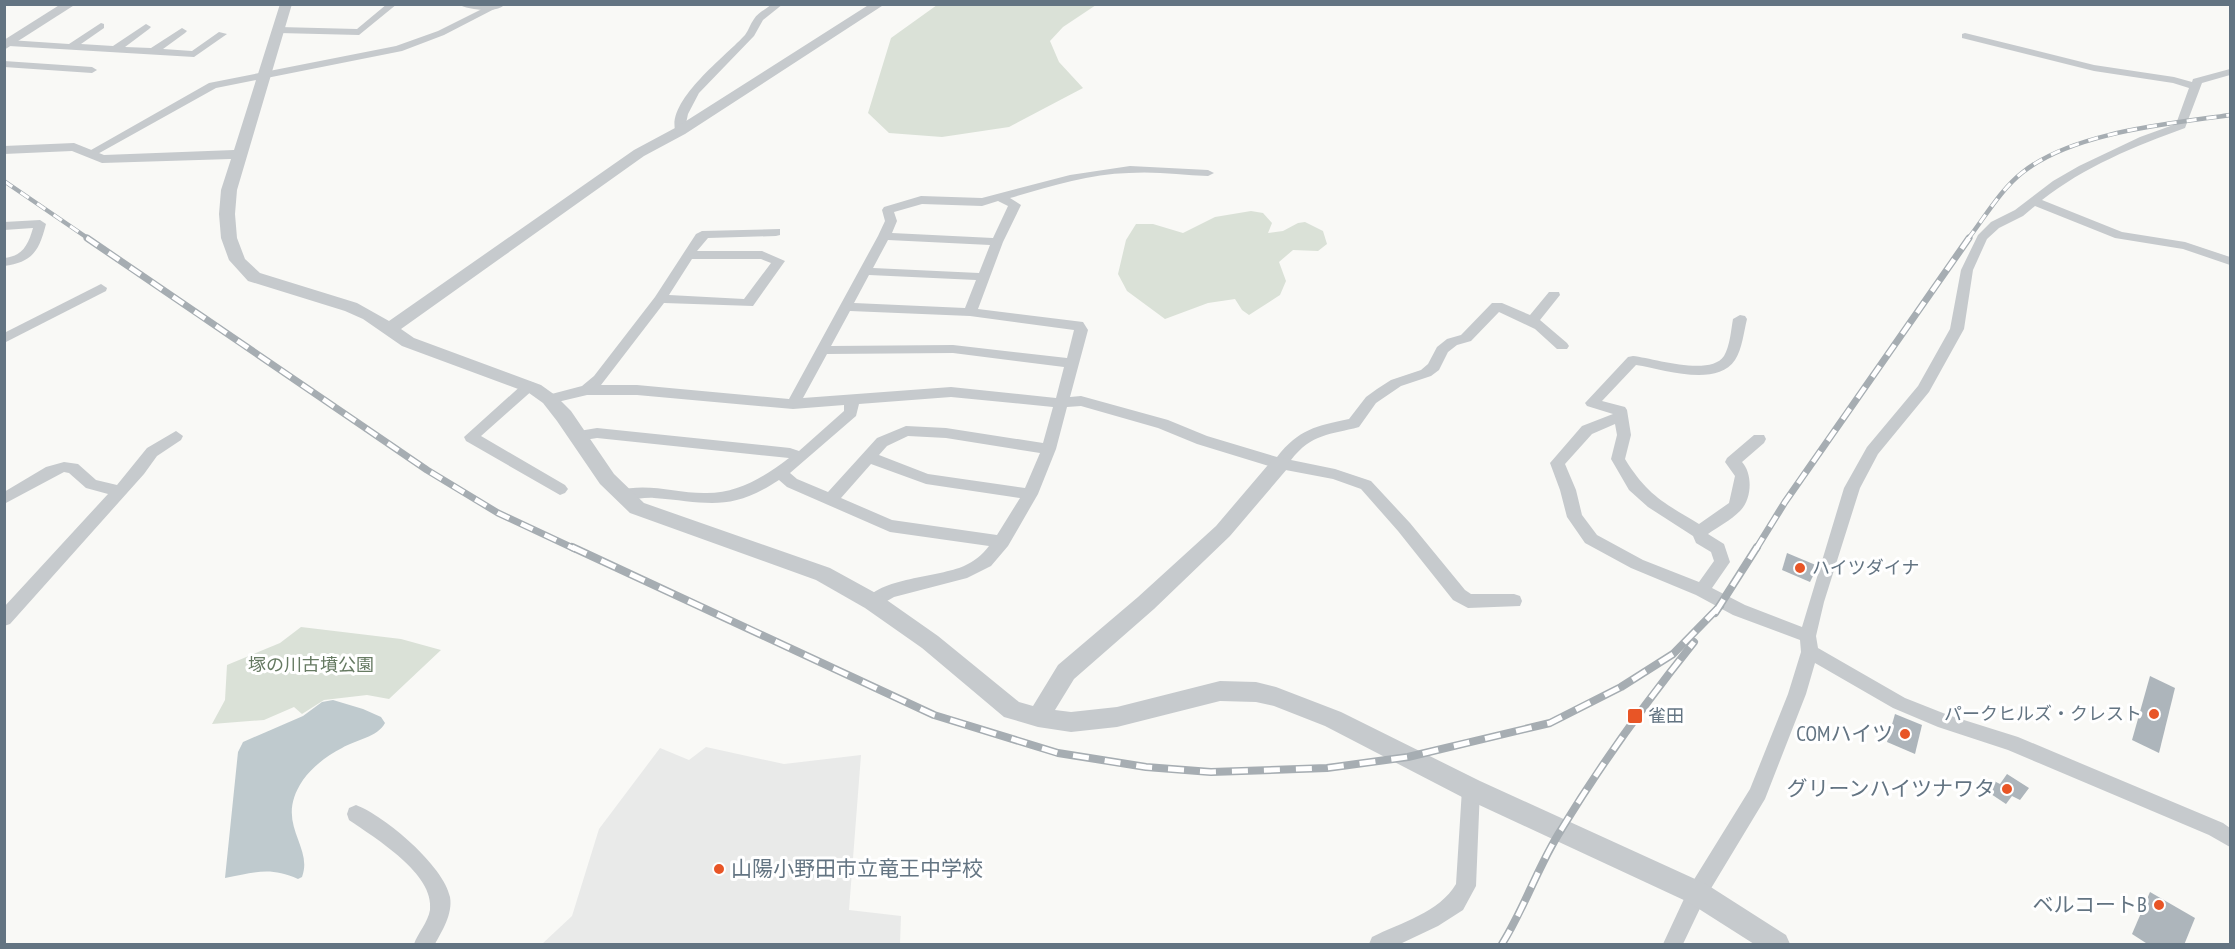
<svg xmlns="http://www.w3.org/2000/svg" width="2235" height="949" font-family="'PT Sans Narrow','Noto Sans JP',sans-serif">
<rect width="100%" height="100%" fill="#f9f9f6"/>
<polygon fill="#e9eae9" points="706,747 784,764 861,755 849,910 901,916 900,944 542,944 572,916 599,829 660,748 689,760"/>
<g fill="#dae1d7">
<polygon points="937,5 1096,5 1063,27 1050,41 1059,62 1083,88 1009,127 942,137 889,133 868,113 891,38"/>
<polygon points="1251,211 1263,213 1272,223 1268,233 1283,231 1298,223 1305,222 1323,231 1327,244 1318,251 1293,250 1279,262 1286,281 1280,295 1249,315 1242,310 1235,299 1208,303 1165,319 1127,291 1118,274 1126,240 1136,224 1153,224 1183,233 1215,217"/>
<polygon points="301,627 401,639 441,650 389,699 367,695 324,700 302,714 294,707 264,720 212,724 225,700 227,665 280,643"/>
</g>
<path fill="#bfcace" d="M333 700 363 709 381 717 385 723C378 737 355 740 342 748 328 755 312 767 303 780 273 824 314 845 302 877L298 879C269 866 254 873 225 878L238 752 243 742 303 716 322 702Z"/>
<g fill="#adb5bb">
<polygon points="1787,553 1818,566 1810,582 1782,570"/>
<polygon points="2150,676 2175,688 2159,753 2132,740"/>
<polygon points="1895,714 1922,725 1915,754 1887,742"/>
<polygon points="2007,774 2029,788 2020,800 2012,796 2006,804 1985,790 1992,780 2000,784"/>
<polygon points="2150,892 2195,918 2184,945 2149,945 2132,934"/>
</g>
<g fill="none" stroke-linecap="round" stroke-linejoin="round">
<g fill="#c6cacd" fill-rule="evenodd">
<polygon points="387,4 397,4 359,35 279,33 274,30 279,27 357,29"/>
<polygon points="492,4 504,4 444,35 402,51 216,88 94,156 90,157 84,154 209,83 396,46 438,31"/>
<path d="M772 4H783L763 20 754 36 699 93 688 114 684 133H676C664 102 726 56 745 35 749 30 750 24 754 19 758 13 766 9 772 4Z"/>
<polygon points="101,23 104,24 104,28 81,44 113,46 146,24 151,27 149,29 125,47 151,48 182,28 187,31 185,33 163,49 192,51 219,32 227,34 194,57 9,46 4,44 9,40 69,44"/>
<path d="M1965 33 2094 65 2174 77 2192 82 2193 79 2230 69V75L2202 83 2185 128C2135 146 2084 167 2042 200L2122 232 2185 242 2230 257V265L2183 249 2115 238 2035 206 2023 216 1999 228 1987 239 1973 270 1964 329 1929 392 1878 454 1860 488 1824 602 1816 636 1818 648 1905 698 1948 715 2018 737 2223 823 2230 828V847L2209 835 2008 750 1938 727 1893 708 1815 663 1806 694 1765 799 1704 900 1683 944H1663L1690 886 1750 789 1788 694 1801 652 1800 640 1733 615 1696 595 1631 568 1585 543 1567 517 1560 490 1550 463 1582 426 1613 414 1587 406 1585 403 1628 357 1633 356C1653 358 1710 377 1724 356 1730 346 1731 330 1733 319L1740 315 1745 316 1747 319C1744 331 1742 350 1735 360 1716 388 1663 369 1636 365L1602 401 1625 407 1627 410 1631 435 1625 459C1647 495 1664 503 1699 524L1729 503 1735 476 1725 462 1727 458 1754 435H1764L1766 439 1764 443 1742 462C1753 474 1752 499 1740 511 1731 520 1718 527 1708 534L1724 544 1730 562 1712 588 1745 605 1802 627 1844 488 1867 447 1918 386 1950 329 1961 270 1978 235 1991 222 2015 210 2053 181 2079 166 2140 137 2176 124 2189 88 2173 83 2094 71 1962 38V34ZM1615 424 1617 435 1611 459 1629 490 1648 507 1693 536 1696 543 1711 552 1714 561 1699 582 1643 560 1597 535 1582 515 1576 490 1565 464 1592 434Z"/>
<polygon points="4,61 92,67 97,70 92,73 4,67"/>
<path d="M1130 166 1208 170 1214 173 1208 176C1182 175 1155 171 1129 173 1088 174 1049 187 1010 198L1021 205 1003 242 978 309 1083 322 1088 330 1070 397 1081 396 1168 420 1207 436 1277 457C1299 429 1316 426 1349 419L1366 397 1377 389 1391 380 1421 370 1428 364 1437 347 1447 339 1461 335 1492 303H1502L1530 315 1549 292H1559L1560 295 1540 320 1567 343 1569 346 1567 349H1557L1535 329 1499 312 1471 341 1457 345 1448 352 1439 370 1431 376 1401 386 1376 403 1359 427C1330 435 1312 433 1291 460L1335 469 1371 481 1410 523 1465 590 1471 594H1514L1520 596 1522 601 1520 606 1468 608 1453 600 1398 531 1361 489 1333 479 1275 468 1197 444 1158 428 1081 406 1067 407 1056 449 1038 494 1008 546 991 566 967 578 894 597 873 609 867 607 865 602C877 578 940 577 964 566 975 561 982 555 989 546L890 532 787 487 779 480C729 513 707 502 654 498 642 497 628 502 617 499L614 495 617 491C647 482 674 493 704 493 737 494 764 477 789 458L597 438 578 441 571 436 573 432 597 428 790 448 799 451 844 411V405L793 409 637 395H587L549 404 542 399 544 396 582 386 594 376 655 297 696 234 702 231 780 229V235L776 236 708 238 697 251H762L785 261 753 306 664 303 601 385H637L789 399 878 236 885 221 882 210 884 207 921 196 982 198 1070 175ZM998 201 1008 206 993 238 892 233 897 221 894 212 922 204 982 206ZM888 240 990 245 979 273 873 268ZM692 259H761L771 263 744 299 669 295ZM869 275 976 280 965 308 854 303ZM850 311 970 316 1074 330 1067 358 953 345 831 346ZM953 353 1064 367 1056 398 951 387 803 398 827 354ZM951 397 1053 407 1043 443 946 428 906 426 877 438 828 492 797 479 790 473 856 416 859 404ZM908 436 946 438 1040 453 1025 488 928 474 879 455 887 446ZM871 464 926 484 1020 498 997 535 892 520 841 498Z"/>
<path d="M40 220 46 224C39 251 33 262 4 266V258C23 256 28 245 33 228L4 230V222Z"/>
<polygon points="101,284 107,288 106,291 4,343 4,333"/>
<polygon points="529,381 534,383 536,386 534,389 481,436 565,485 568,489 565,493 560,495 466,441 464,437 524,383"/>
<polygon points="176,431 183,436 181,440 157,456 144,474 10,624 4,626 4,607 108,494 86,488 69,473 64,472 4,504 4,492 46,467 64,462 78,464 96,480 117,485 147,448"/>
<path d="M1471 781 1478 783 1480 789 1476 886 1463 910 1438 926 1400 944H1369L1372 937C1400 923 1440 912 1456 884L1462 789 1464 783Z"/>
<path d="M356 805C385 816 444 866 450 897 453 914 442 931 435 944H414C418 933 428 922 430 910 435 874 375 838 349 820L347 814 349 808Z"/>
</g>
<g fill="#c6cacd" fill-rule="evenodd">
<polygon points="61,4 76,4 4,50 4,40"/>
<polygon points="280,4 292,4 237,190 235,214 237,238 245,259 260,273 357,303 389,321 634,150 675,128 870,4 885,4 685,134 644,156 401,329 414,338 541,385 555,395 571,411 614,474 644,503 830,568 881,596 938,636 1019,702 1033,706 1058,665 1138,597 1216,526 1273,459 1280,457 1287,459 1290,464 1287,469 1230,536 1154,609 1074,679 1055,710 1071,712 1117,707 1220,681 1256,682 1276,687 1341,712 1480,781 1706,884 1786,935 1790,944 1754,944 1688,902 1462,797 1325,726 1274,706 1256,702 1220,701 1117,727 1071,732 1038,727 1004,717 922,648 865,608 816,580 630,513 600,484 557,421 543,403 529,393 402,346 363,319 345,311 248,281 229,260 221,238 219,214 221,190 231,159 102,163 72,151 4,154 4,146 74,143 104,155 234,150"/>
<path d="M458 4H502L503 6C495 13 467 10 458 4Z"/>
</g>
<defs>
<g id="rail-far2">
<polyline points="4,181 89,239"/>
<path d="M1968 239C1985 217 2001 189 2023 172 2074 132 2168 124 2230 115"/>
</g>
<g id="rail-far1">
<polyline points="87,238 427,470 498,513 575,549"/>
<polyline points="1756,549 1785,502 1969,238"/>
</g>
<g id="rail">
<polyline points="572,547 934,715 1058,753 1146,767 1211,772 1327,768 1408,757 1550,723 1621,687 1673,654 1720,606"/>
<polyline points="1715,613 1757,547"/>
<path d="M1502 944C1525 907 1538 866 1561 830 1601 764 1646 702 1694 642"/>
</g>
</defs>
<use href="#rail-far2" stroke="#a6adb2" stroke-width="4.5"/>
<use href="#rail-far1" stroke="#a6adb2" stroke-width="7"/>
<use href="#rail" stroke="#a6adb2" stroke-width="8"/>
<use href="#rail-far2" stroke="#fff" stroke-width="3" stroke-dasharray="10" stroke-linecap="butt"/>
<use href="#rail-far1" stroke="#fff" stroke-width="4.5" stroke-dasharray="13" stroke-linecap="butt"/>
<use href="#rail" stroke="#fff" stroke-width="5" stroke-dasharray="16" stroke-linecap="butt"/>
</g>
<g fill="#e85526" stroke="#fff" stroke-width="2">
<circle cx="1800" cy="568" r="6"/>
<circle cx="2154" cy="714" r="6"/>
<rect x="1627" y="708" width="16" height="16" rx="3"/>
<circle cx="1905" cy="734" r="6"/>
<circle cx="2007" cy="789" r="6"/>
<circle cx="719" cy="869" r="6"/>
<circle cx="2159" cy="905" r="6"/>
</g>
<g text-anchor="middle" stroke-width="6" stroke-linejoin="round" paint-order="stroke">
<g font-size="18" fill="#637482" stroke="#fff" text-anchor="start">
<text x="1812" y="574">ハイツダイナ</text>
<text x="2142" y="720" text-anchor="end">パークヒルズ・クレスト</text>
<text x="1648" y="722">雀田</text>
</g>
<g font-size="18" fill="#667a62" stroke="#fff">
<text x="311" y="671">塚の川古墳公園</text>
</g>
<g font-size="21" fill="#637482" stroke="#fff" text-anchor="end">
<text x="1893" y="741">COMハイツ</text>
<text x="1995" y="796">グリーンハイツナワタ</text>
<text x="731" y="876" text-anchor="start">山陽小野田市立竜王中学校</text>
<text x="2147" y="912">ベルコートB</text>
</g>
</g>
<rect width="2235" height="949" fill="none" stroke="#637482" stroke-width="12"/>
</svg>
